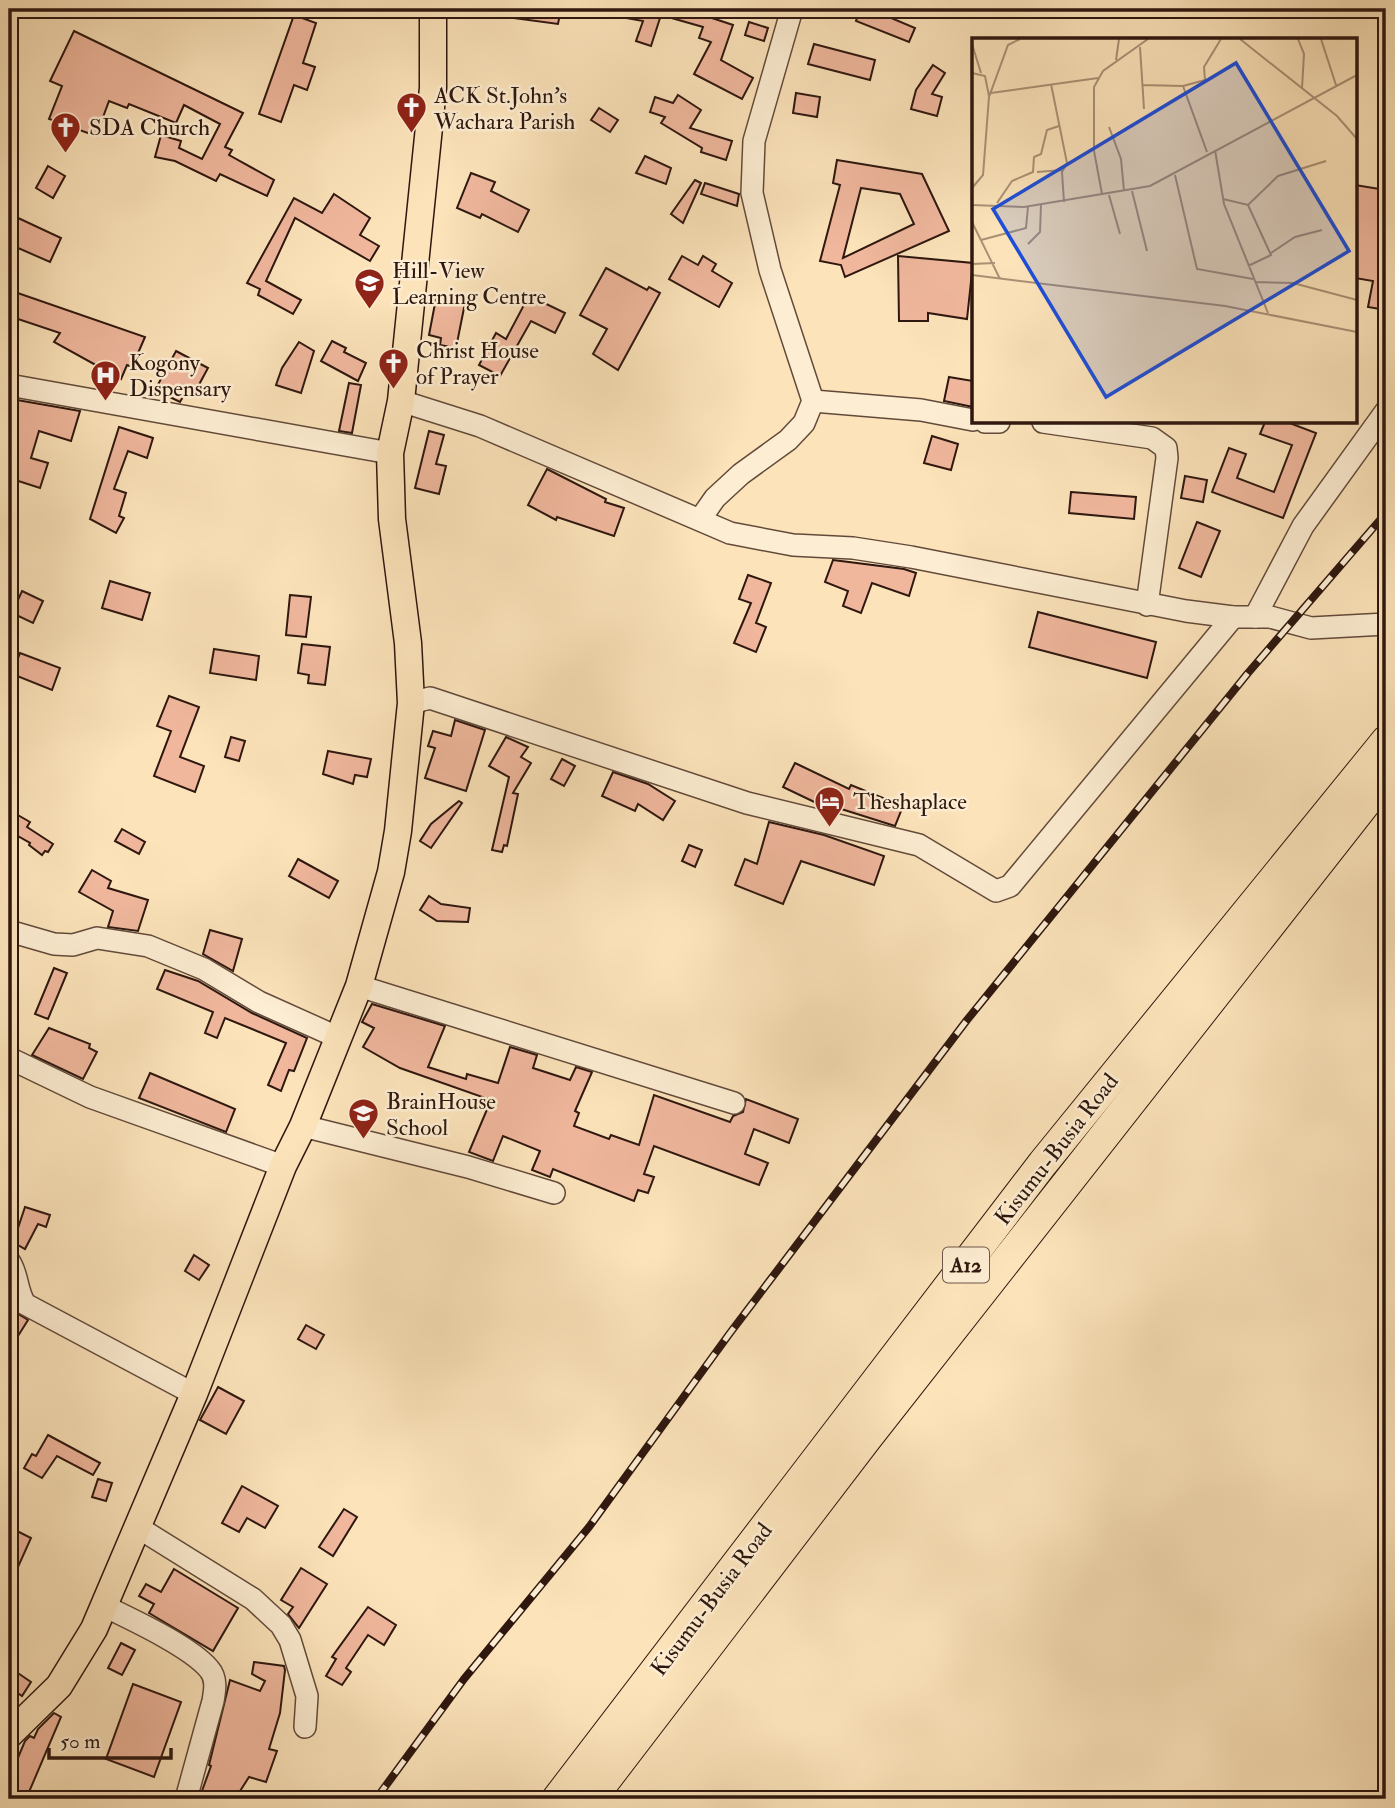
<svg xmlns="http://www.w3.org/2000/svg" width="1395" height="1808" font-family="'IM FELL Double Pica',serif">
<rect width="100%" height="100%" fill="#fce3ba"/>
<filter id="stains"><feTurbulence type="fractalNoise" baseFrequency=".00286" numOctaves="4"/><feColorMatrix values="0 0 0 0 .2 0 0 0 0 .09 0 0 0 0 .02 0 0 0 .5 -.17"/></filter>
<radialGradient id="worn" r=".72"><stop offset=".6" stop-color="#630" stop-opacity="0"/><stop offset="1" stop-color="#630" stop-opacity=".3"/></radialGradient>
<g fill="#f0b79d" stroke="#2e170f" stroke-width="2" fill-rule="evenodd">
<polygon points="508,9 561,9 558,24 507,17"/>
<polygon points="616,9 698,9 697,13 733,25 721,60 753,78 742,99 694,74 711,42 699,38 703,27 661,15 651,46 636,41 643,21 615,16"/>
<polygon points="860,9 887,9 884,15 915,28 909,42 856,21"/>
<polygon points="294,15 316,23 303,63 315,67 307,90 294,85 281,122 259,114"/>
<polygon points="749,22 768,28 764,41 745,35"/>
<polygon points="74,31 243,113 225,147 232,150 229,155 274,180 267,196 220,174 216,181 175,161 155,157 161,135 181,141 179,148 202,159 220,124 184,105 176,123 129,104 127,108 109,101 96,136 49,119 62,86 50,81"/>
<polygon points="814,44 875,60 870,80 808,64"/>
<polygon points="933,65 945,73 932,94 942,97 937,116 911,109 916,90"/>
<polygon points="796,93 820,97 817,117 793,113"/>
<polygon points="678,95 701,110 690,128 732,141 726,160 701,152 702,148 661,123 665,117 650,112 655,97 673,103"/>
<polygon points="599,108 618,120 610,132 591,120"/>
<polygon points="645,156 671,168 666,184 636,173"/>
<path d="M837 160 922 174 949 231 845 277 841 265 820 261 840 185 833 183ZM861 188 900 194 914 224 843 258Z"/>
<polygon points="48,166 65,176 53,198 36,188"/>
<polygon points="471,173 495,182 491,191 529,210 518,232 482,214 480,218 457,208"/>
<polygon points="695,180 701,183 683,223 671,214"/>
<polygon points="705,183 739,194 737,206 701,194"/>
<polygon points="1355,185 1386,190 1386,310 1368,307 1373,281 1355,278"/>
<polygon points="334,194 370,218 360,235 379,246 370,261 295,218 266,281 301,300 293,314 258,295 260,289 247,283 294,198 322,213"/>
<polygon points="16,217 61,238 50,262 9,244 9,234"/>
<polygon points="682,256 698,265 703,256 716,264 712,271 732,283 719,307 669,279"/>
<polygon points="898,256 973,263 967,319 928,313 928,321 899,321"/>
<polygon points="606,268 647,290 649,287 660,293 618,370 593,354 607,329 580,315"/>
<polygon points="9,290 145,337 132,367 127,365 121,379 54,342 60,333 9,316"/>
<polygon points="437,293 466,298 456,348 440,345 441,338 429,335"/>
<polygon points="536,299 565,313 555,333 531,321 500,376 479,365 496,333 506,339 525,303"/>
<polygon points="332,341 346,348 344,352 366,363 358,381 321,361"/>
<polygon points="299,342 314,351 301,393 276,385 282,368"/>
<polygon points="176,351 208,368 195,392 188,388 180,402 155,390"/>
<polygon points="949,377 973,381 973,407 944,401"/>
<polygon points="349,383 361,385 352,433 339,431"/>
<polygon points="17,400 80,411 71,441 39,431 31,458 48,463 40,488 9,478 9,427"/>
<polygon points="1265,422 1287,422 1316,433 1283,518 1212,492 1229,448 1246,454 1237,478 1274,492 1292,445 1260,434"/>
<polygon points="119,427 153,438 147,458 128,451 114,489 126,493 119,516 124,518 116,533 90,519"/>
<polygon points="429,431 444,435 436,464 446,466 439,494 415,488"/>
<polygon points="932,436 958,444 951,470 924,463"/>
<polygon points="547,469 606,499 605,502 624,508 614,536 557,517 556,520 528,505"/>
<polygon points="1185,476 1207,480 1203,502 1181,498"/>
<polygon points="1071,492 1136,497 1134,519 1069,513"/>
<polygon points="1197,522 1220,531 1201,577 1179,568"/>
<polygon points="833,560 904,569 916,573 909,596 872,583 861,613 843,606 848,591 825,582"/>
<polygon points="748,575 771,583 756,623 766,627 756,652 734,643 751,603 739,599"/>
<polygon points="110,581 150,593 142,620 102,608"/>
<polygon points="22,591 43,601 33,623 12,613"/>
<polygon points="290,595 311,597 306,637 286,635"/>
<polygon points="1038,612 1156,642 1147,678 1029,647"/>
<polygon points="302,644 330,647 325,685 308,683 309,675 298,673"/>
<polygon points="214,649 259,656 256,680 210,673"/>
<polygon points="20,653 60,668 52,690 12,674"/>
<polygon points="169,696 199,707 180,757 204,766 195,792 154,776 171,731 157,726"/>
<polygon points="455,720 485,730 466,791 425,778 435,748 428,746 433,731 451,736"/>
<polygon points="231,737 245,741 239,761 225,757"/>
<polygon points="506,737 528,747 521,757 531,763 513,793 518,794 507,846 504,845 502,852 492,850 509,777 489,766"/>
<polygon points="328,751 371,759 367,777 355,775 353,784 323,774"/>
<polygon points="562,759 575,766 564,786 551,779"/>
<polygon points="795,763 849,789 851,785 903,806 895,826 835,807 833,811 829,809 783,787"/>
<polygon points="613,772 648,784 675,801 663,820 638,804 635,811 602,796"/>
<polygon points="459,801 462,803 431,848 420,841 431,824"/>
<polygon points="9,810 30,822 27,827 53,844 48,852 45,851 42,855 29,845 30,843 9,831"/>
<polygon points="769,822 824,835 884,856 874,885 801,861 783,904 735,885 745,859 757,864"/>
<polygon points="122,829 145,842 139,854 115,841"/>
<polygon points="689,845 702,850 695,867 682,861"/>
<polygon points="298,859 338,881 329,898 289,876"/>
<polygon points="92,870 111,881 108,888 148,900 138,931 108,927 113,911 79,892"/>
<polygon points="429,896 441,904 470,908 468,922 437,921 420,910"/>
<polygon points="210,930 242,939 233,971 203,954"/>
<polygon points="54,968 67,973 48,1019 35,1014"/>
<polygon points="165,970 198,981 252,1013 307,1038 294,1071 289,1070 281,1091 268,1085 286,1043 225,1018 217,1038 205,1033 213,1012 157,989"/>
<polygon points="372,1004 445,1026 428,1067 466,1079 467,1074 498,1083 510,1047 537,1055 533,1068 570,1080 576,1067 592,1072 575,1111 579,1113 574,1126 609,1139 611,1135 639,1145 654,1095 730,1122 733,1116 743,1112 746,1099 798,1119 789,1143 754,1129 745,1154 768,1163 759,1185 654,1146 644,1174 654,1177 648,1193 638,1190 634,1201 553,1169 550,1177 532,1170 540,1151 503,1136 493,1161 469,1152 491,1100 400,1068 363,1047 374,1028 362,1022"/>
<polygon points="49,1028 90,1044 89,1048 97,1052 83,1079 32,1055"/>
<polygon points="150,1073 235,1109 226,1132 139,1098"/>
<polygon points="25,1207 50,1215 46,1227 38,1224 25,1249 9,1240 9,1227 17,1231"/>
<polygon points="194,1255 209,1265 199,1280 185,1271"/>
<polygon points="15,1312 28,1320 18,1336 9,1331 9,1322"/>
<polygon points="306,1325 324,1335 316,1349 298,1339"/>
<polygon points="218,1387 244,1401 226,1434 200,1420"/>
<polygon points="48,1435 100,1463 93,1475 57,1456 42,1478 24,1468 32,1454 36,1456"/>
<polygon points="98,1479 112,1483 106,1501 92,1497"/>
<polygon points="242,1486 278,1506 265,1528 247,1518 239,1532 222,1523"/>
<polygon points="344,1509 357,1517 333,1556 319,1547"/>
<polygon points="9,1527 31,1538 18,1567 9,1563"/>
<polygon points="301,1568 327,1584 299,1628 288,1614 293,1607 281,1600"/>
<polygon points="174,1569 238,1608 213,1651 149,1613 154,1604 139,1596 146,1584 161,1592"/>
<polygon points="368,1607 396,1625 384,1645 368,1635 346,1668 351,1672 342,1685 326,1676 336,1659 332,1657"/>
<polygon points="121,1643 135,1650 122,1675 108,1668"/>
<polygon points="254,1662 284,1666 285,1670 280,1713 269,1749 277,1751 266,1782 249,1777 235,1799 214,1799 202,1791 211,1766 209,1765 230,1680 260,1691 265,1681 252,1674"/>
<polygon points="9,1667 31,1682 22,1696 9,1687"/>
<polygon points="133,1684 181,1702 154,1777 106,1759"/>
<polygon points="54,1713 61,1717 26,1799 9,1799 9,1779 25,1741 30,1736 34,1738 38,1729"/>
</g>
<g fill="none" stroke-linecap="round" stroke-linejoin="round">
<defs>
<g id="minor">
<polyline points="9,385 390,453"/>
<polyline points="401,401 480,426 730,533 793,545 853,548 911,557 1186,611 1233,617 1270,617 1311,628 1386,624"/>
<polyline points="813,401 921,410 973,420"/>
<polyline points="985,422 999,422"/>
<polyline points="1043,422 1152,438 1166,448 1167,458 1147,605"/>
<polyline points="701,518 715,498 741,474 788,440 804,423 813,401 770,270 752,193 754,141 792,9"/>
<polyline points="1255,617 1303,526 1386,411"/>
<polyline points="411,703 430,698 747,803 919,845 996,891 1010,886 1233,617"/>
<polyline points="9,931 54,944 73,945 97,938 148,946 204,969 259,1002 337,1037"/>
<polyline points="359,986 734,1103"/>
<polyline points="9,1058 90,1097 283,1166"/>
<polyline points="303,1126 468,1167 554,1193"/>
<path d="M9 1261C18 1273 16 1290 25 1304L194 1394"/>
<polyline points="139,1528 253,1599 281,1625 290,1640 307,1696 305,1727"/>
<path d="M104 1606C131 1619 191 1647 209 1669 217 1678 215 1690 213 1701L186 1799"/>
</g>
<polyline id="major" points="9,1735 59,1686 94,1629 194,1394 283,1166 303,1126 359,986 391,872 398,831 411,703 408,643 392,519 390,453 401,401 433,88 433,9"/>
<g id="highway">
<polyline points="557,1799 1043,1163 1386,741"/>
<polyline points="591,1799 867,1438 1386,777"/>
</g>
</defs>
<use href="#minor" stroke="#624a3a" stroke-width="24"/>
<use href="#major" stroke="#2e170f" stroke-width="29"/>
<use href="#highway" stroke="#2e170f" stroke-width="32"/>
<use href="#minor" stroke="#fdedd2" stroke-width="21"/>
<use href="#major" stroke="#fce3ba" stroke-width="26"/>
<use href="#highway" stroke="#fce3ba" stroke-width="30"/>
<defs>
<polyline id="rail" points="376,1799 464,1679 589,1527 730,1333 967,1020 1248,673 1386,513"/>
</defs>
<use href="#rail" stroke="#2e170f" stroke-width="8"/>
<use href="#rail" stroke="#fdedd2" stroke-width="5" stroke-dasharray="16" stroke-linecap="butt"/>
</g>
<defs>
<symbol id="church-pin" viewBox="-11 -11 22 30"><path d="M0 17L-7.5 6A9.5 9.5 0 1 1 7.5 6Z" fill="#8f2418" stroke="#fdedd2"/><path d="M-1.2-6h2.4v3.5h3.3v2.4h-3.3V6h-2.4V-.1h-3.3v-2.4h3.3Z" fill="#fff"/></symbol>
<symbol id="school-pin" viewBox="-11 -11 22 30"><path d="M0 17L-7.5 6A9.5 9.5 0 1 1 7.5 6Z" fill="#8f2418" stroke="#fdedd2"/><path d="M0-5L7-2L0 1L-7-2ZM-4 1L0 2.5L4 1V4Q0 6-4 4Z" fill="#fff"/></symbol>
<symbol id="hospital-pin" viewBox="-11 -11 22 30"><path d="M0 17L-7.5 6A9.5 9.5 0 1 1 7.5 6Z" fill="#8f2418" stroke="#fdedd2"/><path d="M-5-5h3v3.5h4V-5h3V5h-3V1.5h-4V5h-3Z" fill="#fff"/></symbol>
<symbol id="hotel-pin" viewBox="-11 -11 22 30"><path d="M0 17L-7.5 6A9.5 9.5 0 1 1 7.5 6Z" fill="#8f2418" stroke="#fdedd2"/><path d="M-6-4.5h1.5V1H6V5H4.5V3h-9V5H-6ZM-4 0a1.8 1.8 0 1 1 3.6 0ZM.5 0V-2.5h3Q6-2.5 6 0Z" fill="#fff"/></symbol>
</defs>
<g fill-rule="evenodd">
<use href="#church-pin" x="394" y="90" width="35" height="47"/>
<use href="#church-pin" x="48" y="110" width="35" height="47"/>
<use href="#school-pin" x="352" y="266" width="35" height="47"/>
<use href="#church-pin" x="376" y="346" width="35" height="47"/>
<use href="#hospital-pin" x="88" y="358" width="35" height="47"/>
<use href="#hotel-pin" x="812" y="784" width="35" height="47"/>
<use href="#school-pin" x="346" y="1096" width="35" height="47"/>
</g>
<g text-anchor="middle" stroke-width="5" stroke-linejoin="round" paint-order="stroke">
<rect fill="#fdedd2" stroke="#6c574a" stroke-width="2" x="943" y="1247.5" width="46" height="35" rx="5"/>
<g font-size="21" font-weight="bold" fill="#2e170f">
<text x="966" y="1272">A12</text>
</g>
<g font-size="23" fill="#2e170f" stroke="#fdedd2" text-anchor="start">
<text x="434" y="103">ACK St.John's<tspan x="434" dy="26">Wachara Parish</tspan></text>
<text x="89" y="135">SDA Church</text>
<text x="392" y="278">Hill-View<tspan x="392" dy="26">Learning Centre</tspan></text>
<text x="416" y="358">Christ House<tspan x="416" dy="26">of Prayer</tspan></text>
<text x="129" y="370">Kogony<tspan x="129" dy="26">Dispensary</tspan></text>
<text x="853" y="809">Theshaplace</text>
<text x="386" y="1109">BrainHouse<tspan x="386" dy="26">School</tspan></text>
</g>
<g font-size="23" fill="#2e170f" stroke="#fdedd2">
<text transform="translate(1056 1149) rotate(-52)" y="8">Kisumu-Busia Road</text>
<text transform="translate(711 1599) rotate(-53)" y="8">Kisumu-Busia Road</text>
</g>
</g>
<g transform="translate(972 38)">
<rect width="385" height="385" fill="#fce3ba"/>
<path fill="none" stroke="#aa9176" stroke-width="2" d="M268 1 365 78 385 101M326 1 332 16 330 50M349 1 364 47M0 6 9 35M168 9 172 71M144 22 147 1M0 35 13 38 17 58M79 46 95 125 90 134 92 164M170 47 211 48M19 55 126 40M137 89 149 121 152 153M243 112 252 166 296 275M235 114 211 48 233 42 232 29 249 1M65 134 91 132M203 137 225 231 281 241M0 150 11 137 17 59 36 7 48 1M160 153 175 213M130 156 122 113V49L131 33 176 1M137 157 148 196M251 161 276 167 306 138 354 123M25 165 40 143 61 134 62 119 69 116 75 92 87 88M0 167 52 169 178 148 385 37M0 184 28 241M9 202 54 190 56 169M56 206 68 194 69 167M299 215 323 199 350 192M0 226 23 225M276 228 299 217 276 167M0 237 253 268 385 294M283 244 321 245 385 262"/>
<path fill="#1d4ed8" fill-opacity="0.15" stroke="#1d4ed8" stroke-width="3.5" d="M264 25 377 213 134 359 21 171Z"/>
<rect width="385" height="385" fill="none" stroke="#2e170f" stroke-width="3.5"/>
</g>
<rect width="1395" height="1808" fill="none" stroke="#fce3ba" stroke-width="35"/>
<rect x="10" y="10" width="1374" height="1787" fill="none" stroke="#2e170f" stroke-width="3.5"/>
<rect x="18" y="18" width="1360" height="1773" fill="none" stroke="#2e170f" stroke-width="2"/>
<path d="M49 1748v10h122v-10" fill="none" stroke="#2e170f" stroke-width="3.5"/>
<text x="60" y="1748" font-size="21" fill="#2e170f" stroke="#fdedd2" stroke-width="5" paint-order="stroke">50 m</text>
<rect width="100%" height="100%" filter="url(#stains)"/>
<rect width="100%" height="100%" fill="url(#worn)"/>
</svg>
